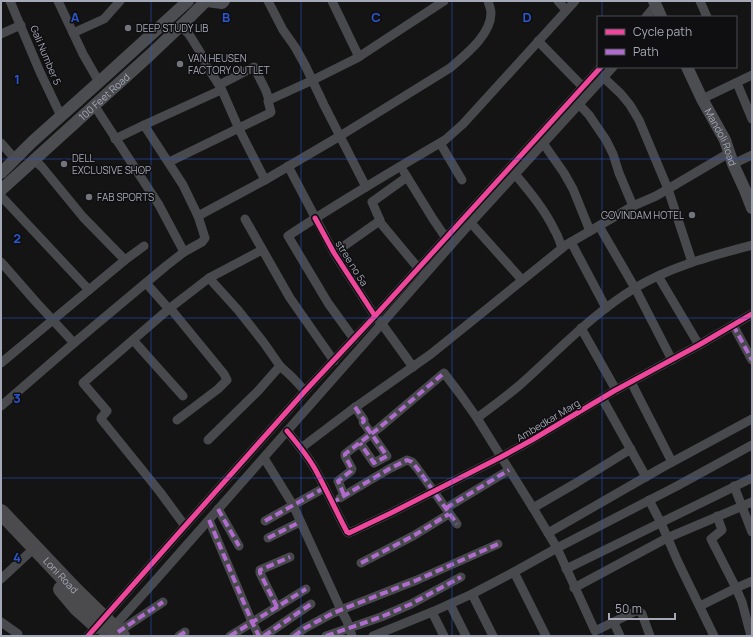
<svg xmlns="http://www.w3.org/2000/svg" width="753" height="637" font-family="Manrope,sans-serif">
<rect width="100%" height="100%" fill="#141414"/>
<g fill="none" stroke-linecap="round" stroke-linejoin="round">
<g stroke="#48494d" stroke-width="9">
<polyline points="10,1 40,72 61,116"/>
<polyline points="58,1 83,54 99,82"/>
<polyline points="268,1 283,30 295,47 305,65 324,105 366,187"/>
<polyline points="332,1 359,57"/>
<polyline points="558,1 566,10"/>
<polyline points="700,1 707,17"/>
<polyline points="646,17 656,5"/>
<polyline points="180,26 188,33 192,39 200,52 206,65 221,88 239,129 265,180"/>
<polyline points="73,33 104,19 120,1"/>
<polyline points="1,34 21,25"/>
<polyline points="538,41 583,87"/>
<polyline points="603,77 621,94 630,105 639,120 668,189 692,262"/>
<polyline points="737,83 752,119"/>
<polyline points="219,85 254,67 266,91 269,100"/>
<polyline points="702,99 752,75"/>
<polyline points="575,100 589,115 606,140 613,154 619,173 633,206"/>
<polyline points="94,105 159,205 184,252"/>
<polyline points="115,139 144,125 221,90"/>
<polyline points="1,143 15,159"/>
<polyline points="440,143 462,180"/>
<polyline points="543,143 564,173 573,189 590,231"/>
<polyline points="34,160 42,167 83,217 125,260"/>
<polyline points="169,162 270,113 271,112 268,101 269,100 313,80 357,58 444,1"/>
<polyline points="733,164 752,155"/>
<polyline points="288,166 334,253 375,316 382,324 413,367"/>
<polyline points="404,172 433,219 446,238"/>
<path d="M515 174C530 192 545 210 555 231 558 236 560 242 562 248"/>
<polyline points="1,196 89,290"/>
<path d="M198 216 265 180 340 136 450 68C465 55 491 35 491 13 491 9 489 5 488 1"/>
<polyline points="245,219 290,298 334,361"/>
<polyline points="379,221 419,269"/>
<polyline points="471,223 522,280"/>
<polyline points="599,226 635,288 672,360"/>
<polyline points="571,242 606,308"/>
<polyline points="334,253 378,222 380,220 379,218 372,202 407,177"/>
<polyline points="1,262 36,302 74,343"/>
<polyline points="658,276 699,345"/>
<polyline points="209,278 238,310 264,343 280,366 292,377 305,391"/>
<polyline points="146,283 168,308 170,308 224,374 227,380 218,389 177,420"/>
<polyline points="733,325 752,360"/>
<polyline points="581,328 616,390"/>
<path d="M354 339 328 303 288 236C339 202 392 171 445 140L463 124 575 1"/>
<polyline points="133,340 183,396"/>
<polyline points="1,363 125,260 144,246"/>
<polyline points="631,382 672,462"/>
<polyline points="602,398 646,477"/>
<polyline points="1,406 74,343 166,266 184,252 202,242 205,238 198,216 183,185 144,125"/>
<polyline points="355,407 364,420 363,422 387,456 374,463 360,443"/>
<path d="M477 418C492 407 507 396 521 384 558 351 592 314 635 288 671 266 712 256 752 245"/>
<path d="M287 431C297 443 307 455 315 469 326 489 336 511 347 532L349 533 391 513 501 457 532 440 614 391 699 345 752 314"/>
<polyline points="208,440 258,391 280,366"/>
<polyline points="301,448 350,411 431,354 566,245 633,206 656,196 729,153"/>
<polyline points="631,449 576,483 533,508 557,548 595,631 636,611 639,611 642,614 650,636"/>
<polyline points="264,458 293,505 341,610 347,621 352,636"/>
<polyline points="734,486 752,532"/>
<polyline points="344,495 338,481 351,471 352,469 345,456 345,454 379,428 444,373 460,394 477,418 533,508"/>
<polyline points="340,498 389,469 407,460 412,462 417,468 457,524"/>
<polyline points="649,500 661,523 678,562 714,636"/>
<polyline points="446,508 509,470"/>
<polyline points="218,509 239,546"/>
<polyline points="717,516 722,530 711,539 736,588 742,602 751,636"/>
<polyline points="209,520 252,622 259,636"/>
<polyline points="265,521 324,488"/>
<polyline points="185,526 160,492 101,419 101,418 107,411 83,383 170,308 209,278 262,250"/>
<polyline points="548,533 663,467 752,419"/>
<polyline points="268,538 300,522"/>
<polyline points="361,563 413,536 449,514"/>
<polyline points="566,569 752,478"/>
<polyline points="514,572 546,636"/>
<polyline points="1,579 29,553"/>
<polyline points="574,588 667,538 752,502"/>
<polyline points="472,594 493,636"/>
<polyline points="450,604 466,636"/>
<polyline points="700,606 736,588 752,581"/>
<polyline points="277,607 260,573 260,570 290,557"/>
<polyline points="432,612 444,636"/>
<polyline points="1,622 18,634"/>
<polyline points="614,623 620,636"/>
<polyline points="118,632 163,602"/>
<polyline points="88,636 185,526 305,391 375,316 601,67"/>
<polyline points="103,636 118,622 154,582 466,228 613,67"/>
<polyline points="179,636 185,632"/>
<polyline points="230,636 306,589"/>
<polyline points="264,636 311,604"/>
<polyline points="294,636 305,628 333,613 417,580 498,544"/>
<polyline points="326,636 381,617 411,604 461,577"/>
<polyline points="373,636 432,612 472,594 514,572 557,548 677,486 752,445"/>
</g>
<g stroke="#4c4d51" stroke-width="12">
<polyline points="207,1 222,3 224,1"/>
<polyline points="654,1 661,17"/>
<path id="s1" d="M687 67 702 99 725 140 733 164 745 190 752 208"/>
<polyline points="1,173 32,142 99,82 188,1"/>
<path id="s2" d="M1 190 151 54 190 17 206 1"/>
</g>
<g stroke="#4b4b4e" stroke-width="16">
<path id="s3" d="M1 512 75 590 122 636"/>
<polyline points="61,589 77,608 97,626"/>
</g>
<g stroke="#b06ccc" stroke-width="4" stroke-dasharray="8 4" stroke-linecap="butt">
<polyline points="733,325 752,360"/>
<polyline points="355,407 364,420 363,422 387,456 374,463 360,443"/>
<polyline points="344,495 338,481 351,471 352,469 345,456 345,454 379,428 444,373"/>
<polyline points="332,503 389,469 407,460 412,462 417,468 457,524"/>
<polyline points="446,508 509,470"/>
<polyline points="218,509 239,546"/>
<polyline points="209,520 252,622 259,636"/>
<polyline points="265,521 324,488"/>
<polyline points="268,538 300,522"/>
<polyline points="361,563 413,536 449,514"/>
<polyline points="277,607 260,573 260,570 290,557"/>
<polyline points="118,632 163,602"/>
<polyline points="179,636 185,632"/>
<polyline points="230,636 306,589"/>
<polyline points="264,636 311,604"/>
<polyline points="294,636 305,628 333,613 417,580 498,544"/>
<polyline points="326,636 381,617 411,604 461,577"/>
</g>
<defs>
<g id="cycleway">
<polyline points="315,218 334,253 375,316"/>
<path d="M287 431C297 443 307 455 315 469 326 489 336 511 347 532L349 533 391 513 501 457 532 440 614 391 699 345 752 314"/>
<polyline points="88,636 185,526 305,391 375,316 601,67"/>
</g>
</defs>
<use href="#cycleway" stroke="#0f0e10" stroke-width="8"/>
<use href="#cycleway" stroke="#ed469a" stroke-width="5"/>
</g>
<path fill="none" stroke="#2b57d5" stroke-width="1" stroke-opacity="0.55" d="M151 1V636M301 1V636M452 1V636M602 1V17M602 67V636M1 159H752M1 318H752M1 478H752"/>
<g fill="#72747d" stroke="#0f0e10" stroke-width="1.5">
<circle cx="128" cy="28" r="4"/>
<circle cx="180" cy="64" r="4"/>
<circle cx="64" cy="164" r="4"/>
<circle cx="89" cy="197" r="4"/>
<circle cx="692" cy="215" r="4"/>
</g>
<g text-anchor="middle" stroke-width="3" stroke-linejoin="round" paint-order="stroke">
<g font-size="10" fill="#a5a8b6" stroke="#0f0e10" text-anchor="start">
<text x="136" y="32">DEEP STUDY LIB</text>
<text x="188" y="62">VAN HEUSEN<tspan x="188" dy="12">FACTORY OUTLET</tspan></text>
<text x="72" y="162">DELL<tspan x="72" dy="12">EXCLUSIVE SHOP</tspan></text>
<text x="97" y="201">FAB SPORTS</text>
<text x="684" y="219" text-anchor="end">GOVINDAM HOTEL</text>
</g>
<g font-size="10" fill="#a5a8b6" stroke="#0f0e10">
<text transform="translate(46 55) rotate(67)" y="4">Gali Number 5</text>
<text dy="4" stroke="none"><textPath href="#s2" startOffset="139">100 Feet Road</textPath></text>
<text dy="4" stroke="none"><textPath href="#s1" startOffset="78">Mandoli Road</textPath></text>
<text transform="translate(352 263) rotate(58)" y="4">stree no 5a</text>
<text transform="translate(548 420) rotate(-31)" y="4">Ambedkar Marg</text>
<text dy="4" stroke="none"><textPath href="#s3" startOffset="87">Loni Road</textPath></text>
</g>
</g>
<g font-size="13" text-anchor="middle" font-weight="bold" fill="#2b57d5" stroke="#0f0e10" stroke-width="3" stroke-linejoin="round" paint-order="stroke">
<text x="75" y="22">A</text>
<text x="226" y="22">B</text>
<text x="376" y="22">C</text>
<text x="527" y="22">D</text>
<text x="17" y="84">1</text>
<text x="17" y="243">2</text>
<text x="17" y="403">3</text>
<text x="17" y="562">4</text>
</g>
<rect width="753" height="637" fill="none" stroke="#a5a8b6" stroke-width="4"/>
<rect x="597" y="16" width="140" height="52" fill="#0f0e10" stroke="#4b4c52"/>
<rect x="605" y="29" width="20" height="6" fill="#ed469a" stroke="#4b4c52"/>
<text x="633" y="36" font-size="12" fill="#a5a8b6">Cycle path</text>
<rect x="605" y="49" width="20" height="6" fill="#b06ccc" stroke="#4b4c52"/>
<text x="633" y="56" font-size="12" fill="#a5a8b6">Path</text>
<path d="M609 613v6h66v-6" fill="none" stroke="#a5a8b6" stroke-width="2"/>
<text x="615" y="613" font-size="12" fill="#a5a8b6" stroke="#0f0e10" stroke-width="3" paint-order="stroke">50 m</text>
</svg>
